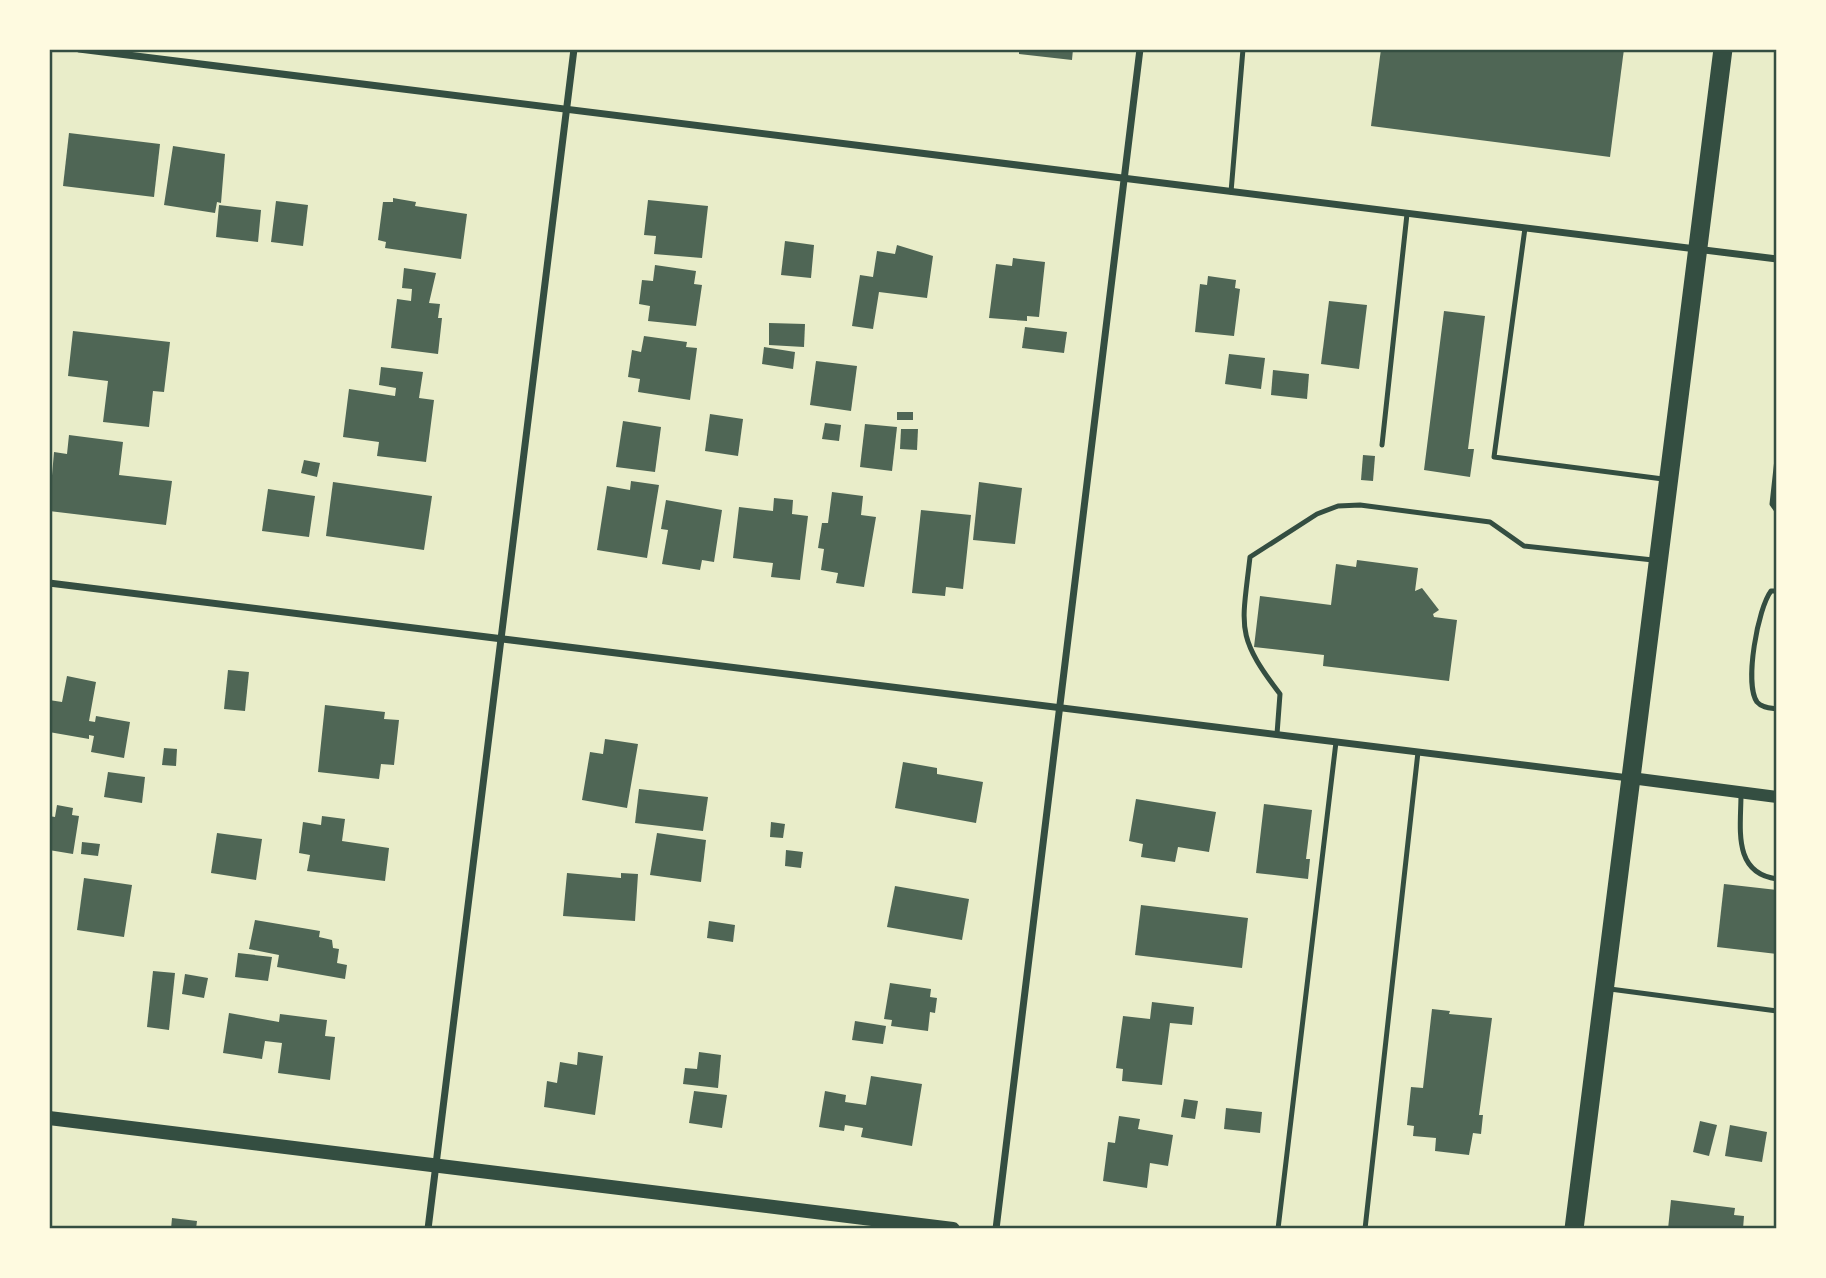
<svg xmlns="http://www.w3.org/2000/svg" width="1826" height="1278" font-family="Rubik,sans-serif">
<rect width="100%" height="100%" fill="#e9edc9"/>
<g fill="#4f6655">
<polygon points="1019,49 1073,49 1072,60 1019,54"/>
<polygon points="1381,49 1624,49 1610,157 1371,126"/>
<polygon points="69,133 160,144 154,197 63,186"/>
<polygon points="173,146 225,154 221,203 217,202 215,213 164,205"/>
<polygon points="393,198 416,202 415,206 467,214 461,259 385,248 386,242 378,240 383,202 393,202"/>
<polygon points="648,200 708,206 702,258 654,254 656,236 644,235"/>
<polygon points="276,201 308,205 303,246 271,242"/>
<polygon points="219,205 261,210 258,242 216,237"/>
<polygon points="785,241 814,245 811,278 781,275"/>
<polygon points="897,245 933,256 927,298 879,292 873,329 852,326 860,275 873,277 877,251 895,254"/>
<polygon points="1013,258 1045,262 1039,317 1027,316 1027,321 989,318 996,264 1012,266"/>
<polygon points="655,265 696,271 694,284 702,285 696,326 648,321 650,306 639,304 642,280 653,281"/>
<polygon points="404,268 436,273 429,303 440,304 438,318 442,318 438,354 391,348 397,299 411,301 412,289 402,288"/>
<polygon points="1208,276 1236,280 1235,288 1240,289 1234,336 1195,332 1200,284 1207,285"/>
<polygon points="1329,301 1367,305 1359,369 1321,364"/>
<polygon points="1444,311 1485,316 1468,449 1474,449 1470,477 1424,470"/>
<polygon points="769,323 805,324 804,347 769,345"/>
<polygon points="1025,327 1067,332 1064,353 1022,348"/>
<polygon points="73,331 170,342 164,392 153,391 149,427 103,422 108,381 68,376"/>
<polygon points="644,336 687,342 686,347 697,348 690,400 638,392 640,379 628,377 632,350 641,352"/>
<polygon points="764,347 795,352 793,369 762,364"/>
<polygon points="1229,354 1265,358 1261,389 1225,384"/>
<polygon points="816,361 857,366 851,411 810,405"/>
<polygon points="381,367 423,372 419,398 434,400 426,462 377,456 379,442 343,437 349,389 395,396 396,388 379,385"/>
<polygon points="1273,370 1309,374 1307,399 1271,395"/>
<rect x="897" y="412" width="16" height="8"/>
<polygon points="710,414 743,419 738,456 705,451"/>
<polygon points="623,421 661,427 655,472 616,467"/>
<polygon points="825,423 841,425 839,441 822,439"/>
<polygon points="865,424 897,427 892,471 860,467"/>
<polygon points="901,429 918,429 917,450 900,449"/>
<polygon points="69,435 123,442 119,475 172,481 166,525 49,511 54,452 67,454"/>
<polygon points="1363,455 1375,456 1373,481 1361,480"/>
<polygon points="304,460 320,463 317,477 301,473"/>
<polygon points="631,481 659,485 647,558 597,550 607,486 630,490"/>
<polygon points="333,482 432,496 424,550 326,536"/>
<polygon points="979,482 1022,488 1015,544 973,540"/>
<polygon points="268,489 315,496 309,537 262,531"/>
<polygon points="832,492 863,496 861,515 876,517 864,587 836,583 838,573 821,570 824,549 818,548 822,523 828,523"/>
<polygon points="774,498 793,500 792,514 808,516 800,580 771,577 773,563 733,558 739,507 773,511"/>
<polygon points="666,500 722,510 714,562 702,560 700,570 662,564 668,530 661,529"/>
<polygon points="921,510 971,515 963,589 946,587 945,596 912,593"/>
<polygon points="1357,560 1418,568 1415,591 1422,588 1439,610 1433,614 1434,617 1457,620 1449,681 1323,666 1324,655 1254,647 1260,596 1331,605 1336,564 1356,567"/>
<polygon points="228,670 249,672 245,711 224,709"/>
<polygon points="67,676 96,682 89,721 95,722 96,716 130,722 124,758 91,752 94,736 89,735 89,739 49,732 49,700 62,702"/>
<polygon points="325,705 385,712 384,719 399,720 394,765 381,764 379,779 318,772"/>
<polygon points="605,739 638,744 627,808 582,800 590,752 603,754"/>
<polygon points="164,748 177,749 176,766 162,765"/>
<polygon points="903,762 937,768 937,774 983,782 976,823 895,808"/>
<polygon points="108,772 145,777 142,803 104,797"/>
<polygon points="639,789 708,797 703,831 635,823"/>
<polygon points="1136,799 1216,812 1209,852 1178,847 1175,862 1141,857 1143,844 1129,841"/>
<polygon points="1264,804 1312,810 1306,859 1310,859 1308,879 1256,873"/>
<polygon points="57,805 73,808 72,815 79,816 73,854 49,850 49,816 55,817"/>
<polygon points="322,816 345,819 342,841 389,848 385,881 307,871 310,855 299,853 303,822 321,825"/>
<polygon points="771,822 785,824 783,838 770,837"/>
<polygon points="217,833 262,839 256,880 211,873"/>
<polygon points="657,833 706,840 701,882 650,875"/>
<polygon points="82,842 100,844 98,856 81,854"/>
<polygon points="786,850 803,852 801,868 785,866"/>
<polygon points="567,873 621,878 621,873 638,874 635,921 563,916"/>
<polygon points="84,878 132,885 124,937 77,930"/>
<polygon points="1724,884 1777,890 1777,954 1717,947"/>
<polygon points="895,886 969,899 962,940 887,927"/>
<polygon points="1141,905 1248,918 1242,968 1135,955"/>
<polygon points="255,920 320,931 319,937 332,940 333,948 339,949 337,963 347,965 345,979 277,967 279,955 249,949"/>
<polygon points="709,921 735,925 733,942 707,938"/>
<polygon points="238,953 272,957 268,981 235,977"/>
<polygon points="153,971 175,973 169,1030 147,1027"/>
<polygon points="185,974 208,978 204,998 182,994"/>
<polygon points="890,983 931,989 930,997 937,998 935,1013 930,1012 928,1031 891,1026 892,1020 884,1019"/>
<polygon points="1152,1002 1194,1007 1192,1025 1170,1023 1162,1085 1122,1081 1123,1069 1116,1068 1123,1016 1150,1019"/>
<polygon points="1432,1009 1450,1011 1449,1014 1492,1018 1479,1115 1483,1115 1481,1134 1473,1133 1469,1155 1435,1151 1436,1138 1413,1136 1414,1126 1407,1125 1411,1087 1423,1088"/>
<polygon points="229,1013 279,1022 280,1014 327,1020 325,1036 335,1037 330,1080 278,1073 282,1043 265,1041 262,1059 223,1053"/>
<polygon points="855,1021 886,1026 883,1044 852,1040"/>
<polygon points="578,1052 603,1056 595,1115 544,1107 547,1081 557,1083 560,1062 577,1065"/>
<polygon points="699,1052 721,1055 718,1088 683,1084 685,1068 697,1069"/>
<polygon points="871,1076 922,1084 912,1146 861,1137 863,1128 845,1125 844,1131 819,1127 825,1091 846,1095 845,1102 866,1105"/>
<polygon points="694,1091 727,1095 722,1128 689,1123"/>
<polygon points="1184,1099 1198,1101 1195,1119 1181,1117"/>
<polygon points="1226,1108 1262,1112 1260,1133 1224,1129"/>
<polygon points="1119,1116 1140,1119 1138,1129 1173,1135 1168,1166 1150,1163 1147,1188 1103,1181 1108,1142 1115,1143"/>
<polygon points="1700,1121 1717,1125 1709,1156 1693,1152"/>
<polygon points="1730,1125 1767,1132 1762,1162 1725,1156"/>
<polygon points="1671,1200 1735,1208 1734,1215 1744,1216 1743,1229 1668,1229"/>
<polygon points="172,1218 197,1221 196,1229 171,1229"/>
</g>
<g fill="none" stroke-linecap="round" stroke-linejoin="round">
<g stroke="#344e41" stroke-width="5">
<polyline points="1231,192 1243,49"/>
<polyline points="1525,228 1494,457 1663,479"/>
<polyline points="1382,445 1407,214"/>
<polyline points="1777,459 1772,504 1777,511"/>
<path d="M1777 591H1771C1758 608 1744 683 1757 702 1762 708 1770 708 1777 709"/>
<path d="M1277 734 1280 694C1235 635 1242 628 1250 557L1317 514 1338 506 1360 505 1490 522 1524 546 1653 560"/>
<path d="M1741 794C1741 828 1732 873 1777 879"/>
<polyline points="1610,989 1777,1011"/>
<polyline points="1278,1229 1336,742"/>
<polyline points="1365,1229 1418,752"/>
</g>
<g stroke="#344e41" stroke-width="7">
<polyline points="79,49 1777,259"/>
<polyline points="49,583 1629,778"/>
<polyline points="428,1229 574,49"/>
<polyline points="996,1229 1140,49"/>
</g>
<polyline stroke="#344e41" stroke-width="12" points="1631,778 1777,797"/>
<polyline stroke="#344e41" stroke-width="14" points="49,1118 953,1229"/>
<polyline stroke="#344e41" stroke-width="19" points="1574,1229 1723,49"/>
</g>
<rect width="1826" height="1278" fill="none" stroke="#fefae0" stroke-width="102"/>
<rect x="51" y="51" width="1724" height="1176" fill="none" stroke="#344e41" stroke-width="2.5"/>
</svg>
